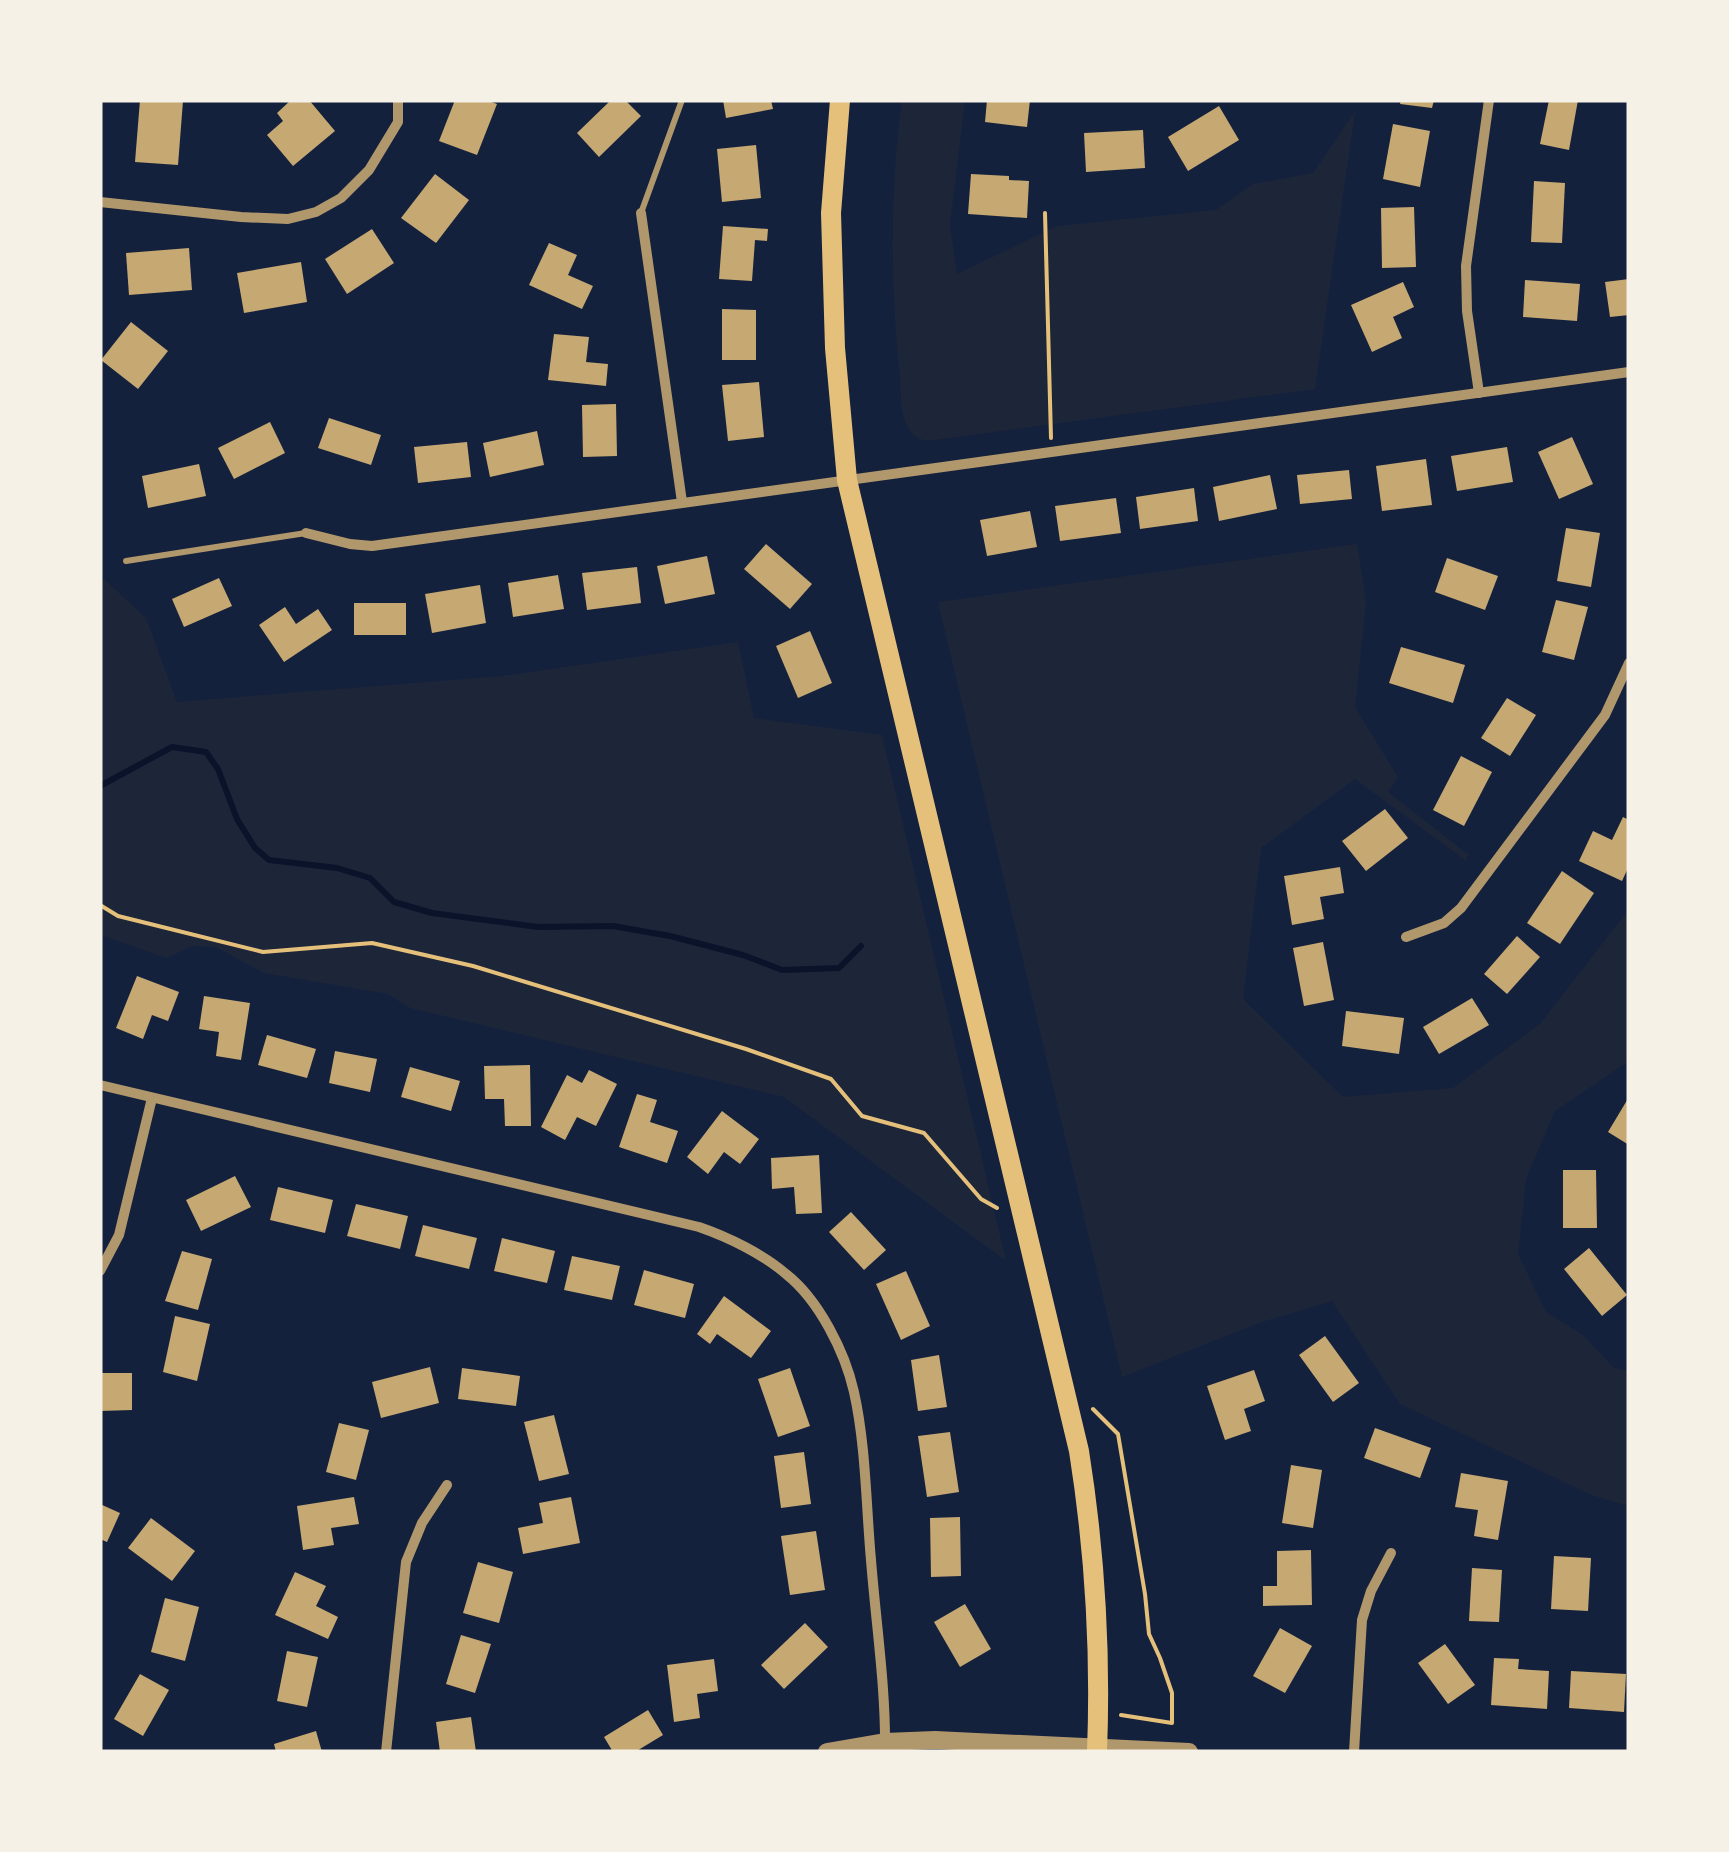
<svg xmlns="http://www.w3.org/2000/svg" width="1729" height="1852" font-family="'Fira Sans',sans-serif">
<rect width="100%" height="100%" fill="#14213d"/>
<g fill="#1d2539">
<path d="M902 100H965L950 225 957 274 1057 226 1216 210 1253 184 1313 173 1355 111 1315 389 927 441C919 439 913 437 909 429 900 415 901 392 900 376 890 285 890 191 902 100Z"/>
<polygon points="1357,544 1366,602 1355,707 1398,777 1388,792 1469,855 1465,860 1355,779 1261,848 1243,999 1343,1097 1453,1088 1540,1024 1629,909 1629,1061 1555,1111 1526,1179 1518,1254 1546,1312 1583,1335 1614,1368 1629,1371 1629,1506 1591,1495 1400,1404 1332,1301 1259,1323 1122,1377 938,602"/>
<polygon points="103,578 146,618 177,702 503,676 738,642 754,718 882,735 1006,1261 784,1097 410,1008 388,994 264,973 216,947 192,946 167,958 100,935 100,579"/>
</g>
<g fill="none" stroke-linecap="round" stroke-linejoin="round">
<polyline stroke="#0b132b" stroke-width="6" points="100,786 172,747 206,752 218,769 237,819 255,848 269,860 337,868 370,878 394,902 432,913 538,927 613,926 670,936 743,955 782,970 839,968 861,946"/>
</g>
<g fill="#c6a872">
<polygon points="140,100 183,101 178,165 135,162"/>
<polygon points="291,100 309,100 335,131 293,166 267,135 283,121 277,113"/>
<polygon points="455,100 486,100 497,104 477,155 439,141"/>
<polygon points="611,100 625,100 641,116 599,157 577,133"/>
<polygon points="723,100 771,100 773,109 726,118"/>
<polygon points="987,100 1030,100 1027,127 985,122"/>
<polygon points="1401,100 1434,100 1432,108 1400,104"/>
<polygon points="1549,100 1578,100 1569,150 1540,144"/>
<polygon points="1219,106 1239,140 1188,171 1168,137"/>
<polygon points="1393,124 1430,131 1420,187 1383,179"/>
<polygon points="1143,130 1145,168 1086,172 1084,133"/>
<polygon points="756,145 761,198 722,202 717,149"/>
<polygon points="435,174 469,200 436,243 401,218"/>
<polygon points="971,174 1009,176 1009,180 1029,181 1027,218 968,214"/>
<polygon points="1534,181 1565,183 1562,243 1531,242"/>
<polygon points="1414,207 1416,267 1382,268 1381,208"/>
<polygon points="723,226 768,229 767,241 755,240 752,281 719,279"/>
<polygon points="372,229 394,263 347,294 325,259"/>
<polygon points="549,243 577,255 568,275 593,286 582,309 529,285"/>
<polygon points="189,248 192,290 129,295 126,253"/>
<polygon points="301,262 307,302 244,313 237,273"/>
<polygon points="1629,279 1629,315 1610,317 1605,282"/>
<polygon points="1525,280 1580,284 1577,321 1523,317"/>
<polygon points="1403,282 1414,307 1393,317 1402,338 1372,352 1351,305"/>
<polygon points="722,309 756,310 756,360 722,360"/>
<polygon points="131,322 168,351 138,389 101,360"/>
<polygon points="554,334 589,337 586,362 608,364 606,386 548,380"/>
<polygon points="759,382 764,437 728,441 722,385"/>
<polygon points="616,404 617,456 583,457 582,405"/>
<polygon points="329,418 381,435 371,465 318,448"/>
<polygon points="270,422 285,453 234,479 218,448"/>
<polygon points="537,431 544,465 490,477 483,443"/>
<polygon points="1572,437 1593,484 1559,499 1538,452"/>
<polygon points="467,442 471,477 418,483 414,447"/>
<polygon points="1507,447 1513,482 1457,491 1451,456"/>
<polygon points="1426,459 1432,505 1382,511 1376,466"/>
<polygon points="199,464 206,496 148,508 142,476"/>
<polygon points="1349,470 1352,499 1300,504 1297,475"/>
<polygon points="1270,475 1277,509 1219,521 1213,487"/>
<polygon points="1194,488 1198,521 1140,529 1136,497"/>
<polygon points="1116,498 1121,533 1060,541 1055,506"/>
<polygon points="1030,511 1037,547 987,556 980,520"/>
<polygon points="1566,528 1600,533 1591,587 1557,581"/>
<polygon points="766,544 812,584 790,609 744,569"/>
<polygon points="707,556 715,594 665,604 657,566"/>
<polygon points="1447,558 1498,576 1485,610 1435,592"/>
<polygon points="637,567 641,603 587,610 582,573"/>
<polygon points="558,575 564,609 513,617 508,583"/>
<polygon points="219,578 232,606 184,627 172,599"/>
<polygon points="480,585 486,623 432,633 425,594"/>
<polygon points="1556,600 1588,607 1574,660 1542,652"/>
<rect x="354" y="603" width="52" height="32"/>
<polygon points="285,607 296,624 318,609 332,630 284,662 259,625"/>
<polygon points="810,631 832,683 798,698 776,646"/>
<polygon points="1401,647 1465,665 1453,703 1389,683"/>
<polygon points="1507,698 1536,715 1510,756 1481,738"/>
<polygon points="1461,756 1492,772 1464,826 1433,810"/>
<polygon points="1385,809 1408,838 1366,871 1342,841"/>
<polygon points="1623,817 1629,820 1629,866 1622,881 1579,861 1593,831 1612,840"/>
<polygon points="1340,867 1344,893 1320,897 1324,919 1292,925 1284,876"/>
<polygon points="1562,871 1594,893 1560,944 1527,923"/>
<polygon points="1517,936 1540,957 1507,994 1484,974"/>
<polygon points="1323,942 1334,1000 1304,1006 1293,948"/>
<polygon points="137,976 179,992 168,1021 152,1015 143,1039 116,1028"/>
<polygon points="204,996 250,1003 241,1060 216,1056 219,1032 199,1029"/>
<polygon points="1472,998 1489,1025 1439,1054 1423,1027"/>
<polygon points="1346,1011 1404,1018 1399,1054 1342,1046"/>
<polygon points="267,1035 316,1049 307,1078 258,1065"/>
<polygon points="335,1051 377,1059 370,1092 329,1083"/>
<polygon points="530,1065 531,1126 505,1126 504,1099 485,1099 484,1066"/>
<polygon points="410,1067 460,1081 451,1111 401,1097"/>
<polygon points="589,1070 617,1084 596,1126 577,1117 565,1140 541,1127 567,1075 582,1083"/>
<polygon points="637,1094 657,1100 650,1122 678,1131 667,1163 619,1147"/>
<polygon points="1629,1097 1629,1145 1608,1132"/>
<polygon points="722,1111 759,1139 740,1164 724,1152 708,1174 687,1157"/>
<polygon points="819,1155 822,1213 796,1214 794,1187 772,1189 771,1158"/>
<polygon points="1563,1170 1596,1170 1597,1228 1563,1228"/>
<polygon points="235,1176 251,1207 201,1231 186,1200"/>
<polygon points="278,1187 333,1200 325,1233 270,1220"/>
<polygon points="356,1204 408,1216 400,1249 347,1236"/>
<polygon points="851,1212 886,1250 864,1270 829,1232"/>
<polygon points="423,1225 477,1238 469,1269 415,1256"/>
<polygon points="502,1238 555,1251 547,1283 494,1271"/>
<polygon points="1589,1248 1627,1295 1602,1316 1564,1269"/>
<polygon points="182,1251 212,1259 198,1310 165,1301"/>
<polygon points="572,1256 620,1266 612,1300 564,1290"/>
<polygon points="644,1270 694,1284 685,1318 634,1305"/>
<polygon points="906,1271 930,1326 901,1340 876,1284"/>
<polygon points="724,1296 771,1331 751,1358 717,1334 710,1344 697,1334"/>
<polygon points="175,1316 210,1324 197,1381 163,1372"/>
<polygon points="1325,1336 1359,1383 1333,1402 1299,1355"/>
<polygon points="939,1355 947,1407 918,1411 911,1360"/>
<polygon points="430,1367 439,1403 381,1418 372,1382"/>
<polygon points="462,1368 520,1376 516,1406 458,1399"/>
<polygon points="790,1368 810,1426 778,1437 758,1379"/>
<polygon points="1254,1370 1265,1401 1244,1409 1251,1431 1225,1440 1207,1386"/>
<polygon points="100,1373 132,1373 132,1410 100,1411"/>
<polygon points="554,1415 569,1474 539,1481 524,1422"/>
<polygon points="339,1423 369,1430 356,1480 326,1472"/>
<polygon points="1375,1428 1431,1448 1420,1478 1364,1458"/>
<polygon points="950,1432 959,1492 927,1497 918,1436"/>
<polygon points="804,1452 811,1504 781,1508 774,1456"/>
<polygon points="1291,1465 1322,1470 1313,1528 1282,1523"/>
<polygon points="1461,1473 1508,1481 1498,1540 1474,1536 1478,1510 1455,1507"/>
<polygon points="354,1497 359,1524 331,1528 334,1545 303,1550 297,1506"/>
<polygon points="571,1497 580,1543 523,1554 518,1528 543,1523 539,1503"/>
<polygon points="100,1504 120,1513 107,1542 100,1539"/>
<polygon points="960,1517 961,1576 931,1577 930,1518"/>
<polygon points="151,1518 195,1551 172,1581 128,1548"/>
<polygon points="816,1531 825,1590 790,1595 781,1536"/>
<polygon points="1311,1550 1312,1605 1263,1606 1263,1586 1277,1586 1277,1551"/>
<polygon points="1554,1556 1591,1558 1588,1611 1551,1609"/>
<polygon points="478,1562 513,1572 499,1623 463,1613"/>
<polygon points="1472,1568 1502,1570 1499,1622 1469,1621"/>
<polygon points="295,1572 326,1586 316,1606 338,1617 328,1639 275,1615"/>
<polygon points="165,1598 199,1607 185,1661 151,1652"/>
<polygon points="965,1604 991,1649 960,1667 934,1622"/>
<polygon points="805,1623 828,1647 784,1689 761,1665"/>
<polygon points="1280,1628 1312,1646 1285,1693 1253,1676"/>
<polygon points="461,1635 491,1644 475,1693 446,1684"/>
<polygon points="1445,1644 1475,1685 1448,1704 1418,1663"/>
<polygon points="287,1651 318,1657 307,1707 277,1701"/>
<polygon points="1494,1658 1519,1659 1518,1669 1549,1671 1547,1709 1491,1705"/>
<polygon points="714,1659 718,1691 697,1694 700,1718 674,1722 667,1665"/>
<polygon points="1571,1671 1626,1674 1624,1712 1569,1708"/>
<polygon points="140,1674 169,1690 143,1736 114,1719"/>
<polygon points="648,1710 663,1735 635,1752 613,1752 604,1737"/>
<polygon points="471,1717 476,1752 440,1752 436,1722"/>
<polygon points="316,1731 322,1752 276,1752 274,1744"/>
</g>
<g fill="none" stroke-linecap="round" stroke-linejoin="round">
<g stroke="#e5c07b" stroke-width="4">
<polyline points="1045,213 1051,438"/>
<polyline points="100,905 118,916 263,952 372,943 473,966 746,1049 831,1079 862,1116 924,1133 981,1199 997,1208"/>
<polyline points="1093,1409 1118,1434 1145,1594 1149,1634 1160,1658 1172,1693 1172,1723 1121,1715"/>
</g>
<g stroke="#b1986c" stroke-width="6">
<polyline points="641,213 682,100"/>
<polyline points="126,561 306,533"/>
</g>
<g stroke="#b1986c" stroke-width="10">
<polyline points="100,202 241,217 288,219 316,212 341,198 369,170 398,122 398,100"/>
<polyline points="641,213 682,502"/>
<polyline points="1479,393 1467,311 1466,266 1489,100"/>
<polyline points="306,533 350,544 372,546 1629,372"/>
<polyline points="1406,937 1444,923 1461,908 1605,715 1629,663"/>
<path d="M100 1085 699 1227C728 1237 763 1254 786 1274 819 1300 845 1352 854 1392 866 1446 866 1505 871 1560 876 1624 886 1688 885 1752"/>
<polyline points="100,1271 119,1235 152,1098"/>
<polyline points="386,1752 406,1562 422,1523 447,1485"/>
<polyline points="1354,1752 1362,1620 1371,1591 1391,1553"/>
</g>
<polyline stroke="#b1986c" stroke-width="18" points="827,1752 885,1742 935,1740 1189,1752"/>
<path stroke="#e5c07b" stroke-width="20" d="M840 100 831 213 835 348 847 480 1079 1451C1095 1552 1101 1649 1097 1752"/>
</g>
<rect width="1729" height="1852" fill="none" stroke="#f6f1e7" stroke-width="205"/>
</svg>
